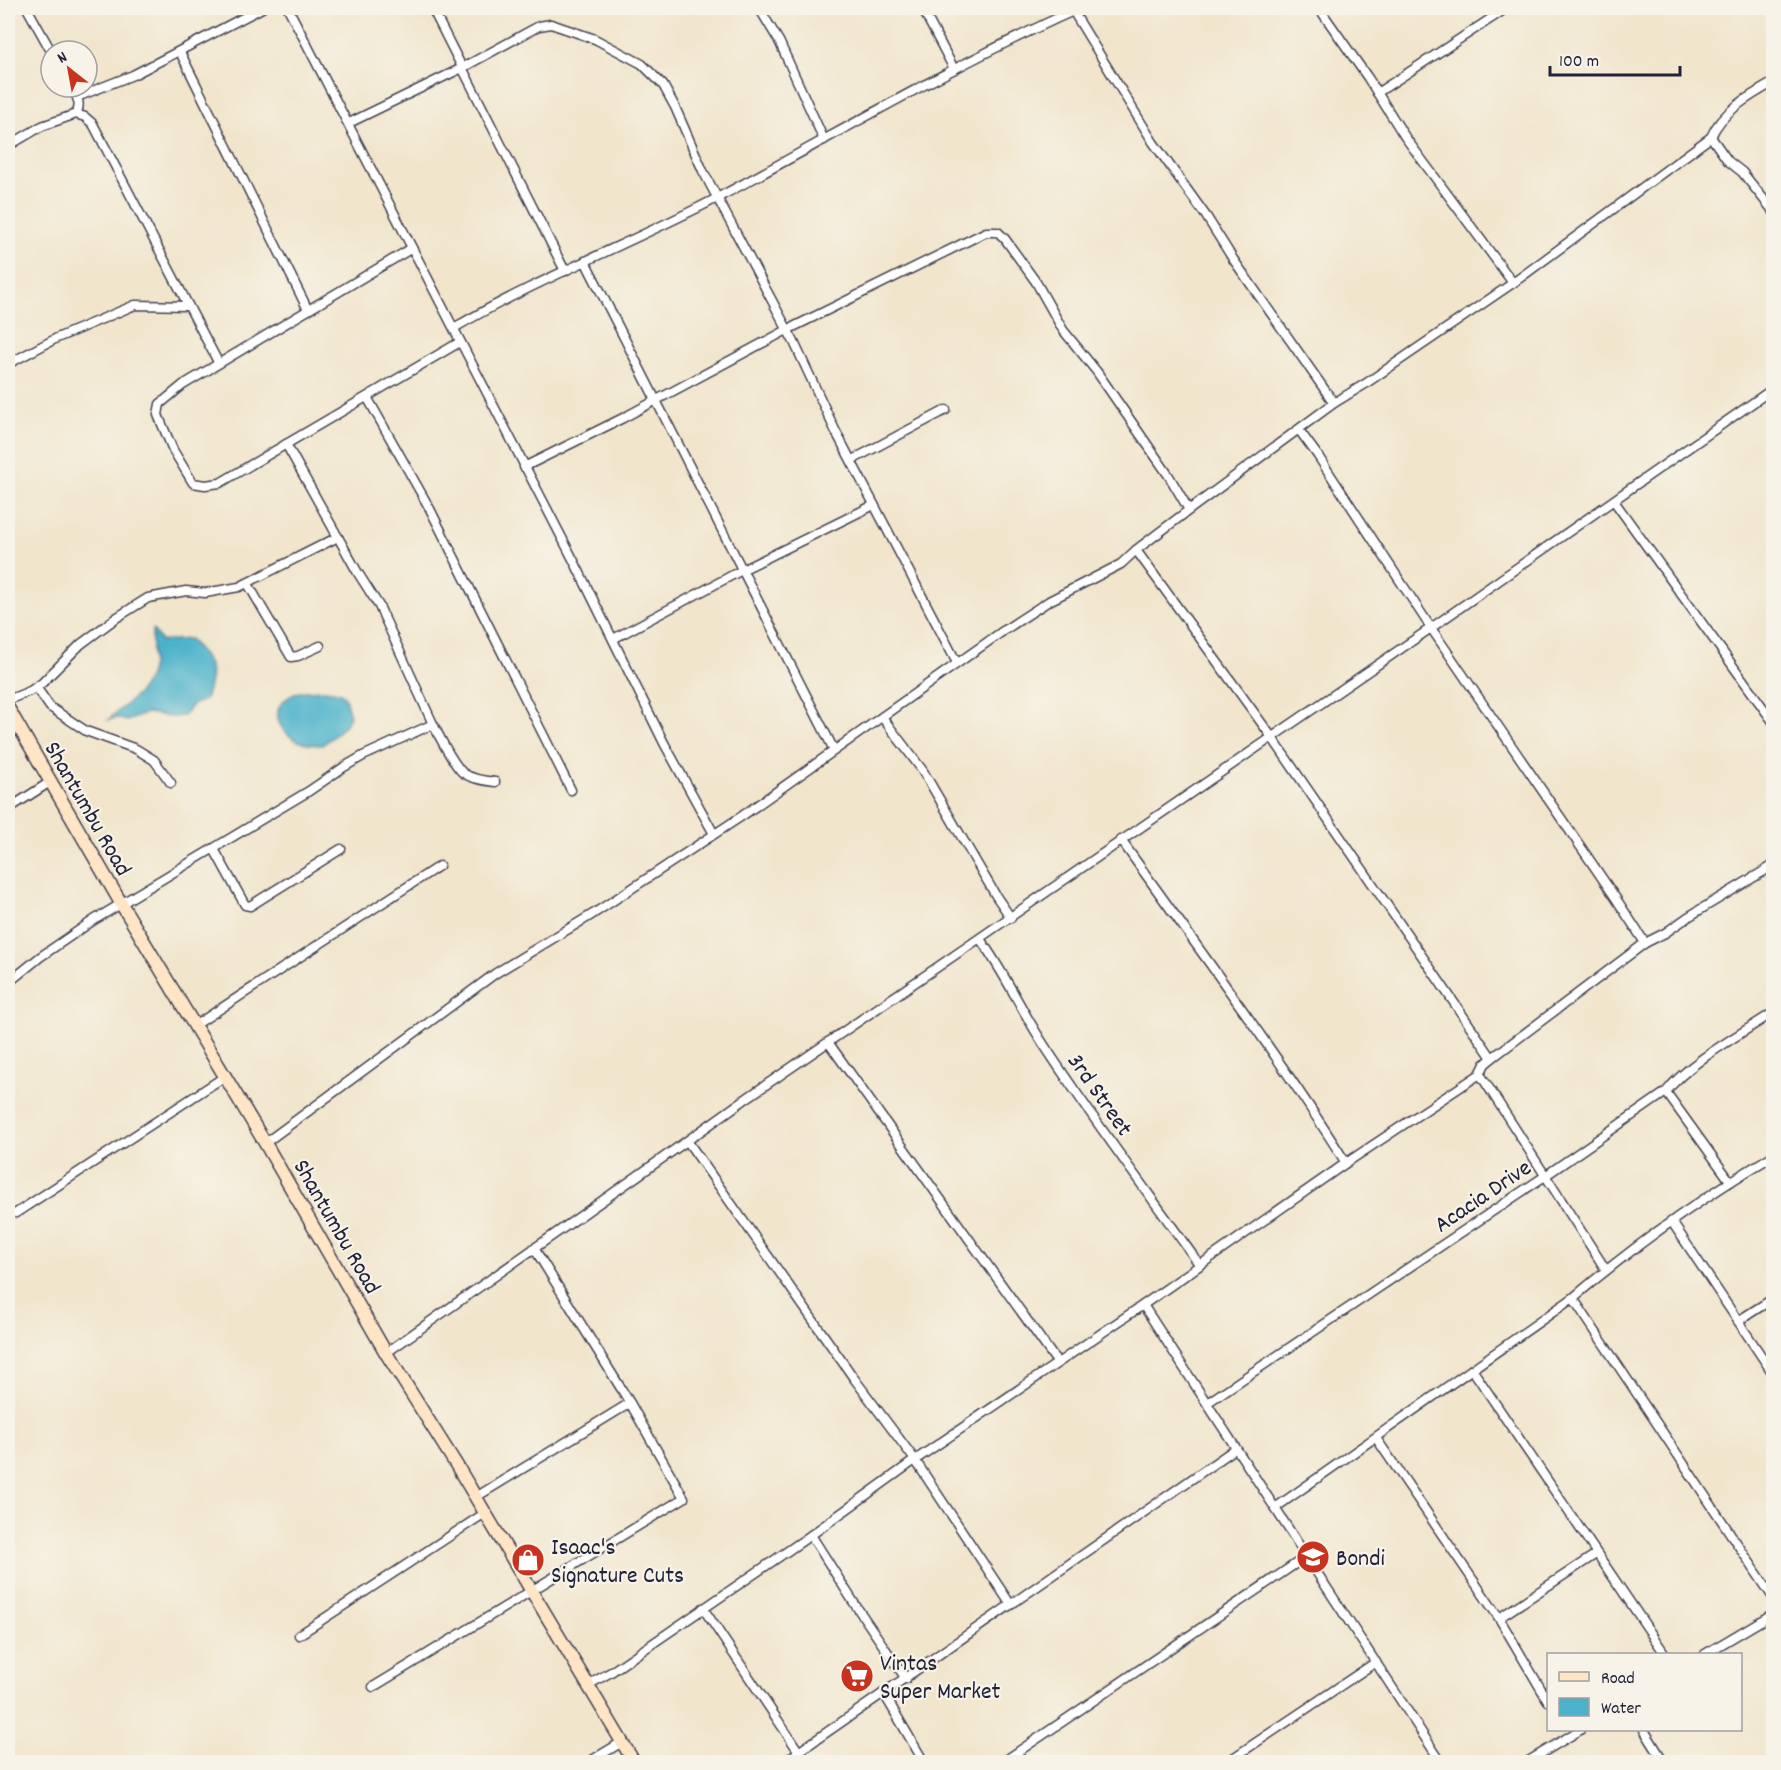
<svg xmlns="http://www.w3.org/2000/svg" width="1781" height="1770" font-family="Dekko,sans-serif">
<rect width="100%" height="100%" fill="#f7f3e8"/>
<filter id="ink" filterUnits="userSpaceOnUse"><feTurbulence type="fractalNoise" baseFrequency=".0167" numOctaves="2"/><feDisplacementMap in="SourceGraphic" scale="12" xChannelSelector="R" yChannelSelector="G"/><feConvolveMatrix kernelMatrix="1 2 1 2 8 2 1 2 1" color-interpolation-filters="sRGB"/></filter>
<filter id="wash" filterUnits="userSpaceOnUse"><feTurbulence type="fractalNoise" baseFrequency=".008" numOctaves="4" result="noise"/><feDisplacementMap in="SourceGraphic" scale="24" xChannelSelector="R" yChannelSelector="G"/><feGaussianBlur stdDeviation="1.35" result="paint"/><feColorMatrix in="noise" values="0 0 0 0 0 0 0 0 0 0 0 0 0 0 0 0 0 1.4 0 .05"/><feComposite in="paint" operator="in"/></filter>
<g filter="url(#wash)">
<rect width="100%" height="100%" fill="#f1e5cc"/>
<g fill="#4cb2cb" stroke="#376a83" stroke-width="1.5">
<path d="M153 630 161 641 190 639C211 667 216 664 205 700L192 705 183 716 171 717 147 713 127 721 117 718 108 720C128 701 147 694 152 664 153 653 150 641 153 630Z"/>
<path d="M325 690 339 692 345 697 350 716 347 722 334 736 322 745C314 745 306 744 298 741 274 729 268 704 297 693 305 690 316 691 325 690Z"/>
</g>
</g>
<g filter="url(#ink)">
<g fill="none" stroke-linecap="round" stroke-linejoin="round">
<defs>
<g id="street">
<polyline points="27,8 51,51"/>
<polyline points="288,8 576,565 664,743 714,834"/>
<polyline points="432,8 565,271"/>
<polyline points="759,8 779,41 824,140"/>
<polyline points="922,8 954,69"/>
<polyline points="1319,8 1368,78 1405,137 1513,283"/>
<polyline points="180,52 308,310"/>
<path d="M71 87C77 97 82 104 76 114"/>
<polyline points="1377,93 1507,8"/>
<polyline points="77,97 133,75 262,8"/>
<polyline points="349,123 462,68 539,26 551,24 595,39 642,64 663,85 675,107 703,171 794,342 835,430 957,663"/>
<polyline points="1711,137 1728,161 1742,172 1774,212"/>
<polyline points="8,146 42,126 76,114 85,117 93,124 218,362"/>
<polyline points="412,248 183,385 160,404 158,415 173,450 193,483 205,485 220,483 460,342"/>
<polyline points="585,261 834,750"/>
<path d="M454 328C539 278 632 243 719 197 837 134 951 66 1073 11L1153 142 1206 216 1233 259 1334 403"/>
<polyline points="8,364 57,338 135,305 188,306"/>
<polyline points="367,397 430,509 571,790"/>
<polyline points="286,444 358,573 379,606 433,724"/>
<polyline points="852,460 946,410"/>
<polyline points="524,467 623,418 787,330 986,232 998,232 1005,239 1036,282 1063,330 1097,372 1169,476 1189,510"/>
<polyline points="1614,501 1774,723"/>
<polyline points="1136,550 1271,736 1492,1058"/>
<polyline points="248,584 291,657 298,656 320,646"/>
<polyline points="613,639 742,570 874,505"/>
<polyline points="36,687 50,707 86,731 136,749 154,760 171,783"/>
<polyline points="8,700 30,691 42,683 81,644 116,618 148,598 186,591 205,593 239,587 338,537"/>
<polyline points="882,717 923,771 996,896 1011,918"/>
<polyline points="8,809 50,782"/>
<path d="M1121 840C1197 947 1276 1052 1346 1163"/>
<polyline points="214,849 245,905 250,906 341,849"/>
<path d="M980 939C1005 973 1021 1010 1044 1045 1093 1120 1147 1191 1199 1264"/>
<polyline points="1645,943 1665,933 1688,917 1774,865"/>
<path d="M8 983 40 957 94 920 309 791 344 767 363 756 433 724C439 736 453 764 463 773 472 779 485 781 495 782"/>
<polyline points="194,1026 439,866"/>
<polyline points="828,1042 1057,1362"/>
<polyline points="1480,1074 1606,1270"/>
<polyline points="1666,1092 1730,1181"/>
<polyline points="688,1142 853,1377 915,1460 1011,1605"/>
<path d="M265 1143 496 973 593 914 742 816 1003 631 1049 601 1121 564 1136 550 1189 510 1334 403 1365 384 1513 283 1711 137C1721 112 1751 95 1774 82"/>
<polyline points="16,1213 224,1077"/>
<polyline points="1672,1222 1774,1375"/>
<polyline points="1573,1298 1774,1599"/>
<path d="M1143 1305C1242 1458 1341 1610 1441 1762"/>
<polyline points="1738,1321 1774,1298"/>
<path d="M386 1353C505 1268 625 1186 744 1100L1431 628 1774 388"/>
<polyline points="1472,1369 1665,1654"/>
<path d="M1207 1403 1545 1176 1666 1092C1689 1062 1741 1034 1774 1012"/>
<polyline points="1376,1438 1499,1618 1548,1701"/>
<polyline points="476,1497 630,1403"/>
<path d="M1275 1508 1573 1298C1635 1245 1703 1197 1774 1155"/>
<polyline points="811,1535 856,1606 906,1679"/>
<polyline points="703,1608 799,1752"/>
<polyline points="1499,1618 1596,1554"/>
<polyline points="299,1635 485,1513"/>
<polyline points="1705,1654 1774,1613"/>
<polyline points="588,1685 611,1672 811,1535 915,1460 1143,1305 1346,1163 1480,1074 1485,1064 1492,1058 1645,943 1615,897 1431,628 1318,456 1299,430"/>
<polyline points="373,1687 684,1498 630,1403 534,1248"/>
<polyline points="884,1694 924,1762"/>
<polyline points="1644,1730 1664,1762"/>
<polyline points="589,1762 622,1742"/>
<polyline points="784,1762 1235,1449"/>
<polyline points="1003,1762 1307,1556"/>
<polyline points="1227,1762 1376,1662"/>
<polyline points="1527,1762 1580,1730"/>
</g>
<polyline id="secondary" points="8,708 122,905 265,1143 386,1353 457,1466 634,1762"/>
</defs>
<use href="#street" stroke="#413f51" stroke-width="11"/>
<use href="#secondary" stroke="#413f51" stroke-width="15"/>
<use href="#street" stroke="#fff" stroke-width="8"/>
<use href="#secondary" stroke="#fde5c5" stroke-width="12"/>
</g>
</g>
<defs>
<symbol id="school-disc" viewBox="-11 -11 22 22"><circle r="9.5" fill="#c8321e" stroke="#f7f3e8"/><path d="M0-5L7-2L0 1L-7-2ZM-4 1L0 2.5L4 1V4Q0 6-4 4Z" fill="#fff"/></symbol>
<symbol id="shop-disc" viewBox="-11 -11 22 22"><circle r="9.5" fill="#c8321e" stroke="#f7f3e8"/><path d="M-5-2.5h2.3a2.7 3.5 0 0 1 5.4 0H5L5.5 6h-11ZM-1.5-2.5h3a1.5 2.3 0 0 0-3 0Z" fill="#fff"/></symbol>
<symbol id="supermarket-disc" viewBox="-11 -11 22 22"><circle r="9.5" fill="#c8321e" stroke="#f7f3e8"/><path d="M-6-5.5h2.5l.6 2H6L4.5 2H-2.5L-4.4-4H-6ZM-1.5 3.2a1.3 1.3 0 1 0 .1 0ZM3 3.2a1.3 1.3 0 1 0 .1 0Z" fill="#fff"/></symbol>
</defs>
<g fill-rule="evenodd">
<use href="#school-disc" x="1294" y="1538" width="38" height="38"/>
<use href="#shop-disc" x="509" y="1541" width="38" height="38"/>
<use href="#supermarket-disc" x="838" y="1657" width="38" height="38"/>
</g>
<g text-anchor="middle" stroke-width="4.5" stroke-linejoin="round" paint-order="stroke">
<g font-size="24" fill="#22223b" stroke="#f7f3e8">
<text transform="translate(89 808) rotate(60)" y="8">Shantumbu Road</text>
<text transform="translate(1101 1094) rotate(55)" y="8">3rd Street</text>
<text transform="translate(1482 1195) rotate(-34)" y="8">Acacia Drive</text>
<text transform="translate(338 1226) rotate(60)" y="8">Shantumbu Road</text>
</g>
<g font-size="24" fill="#22223b" stroke="#f7f3e8" text-anchor="start">
<text x="551" y="1554">Isaac's<tspan x="551" dy="28">Signature Cuts</tspan></text>
<text x="1336" y="1565">Bondi</text>
<text x="880" y="1670">Vintas<tspan x="880" dy="28">Super Market</tspan></text>
</g>
</g>
<rect width="1781" height="1770" fill="none" stroke="#f7f3e8" stroke-width="30"/>
<rect x="1547" y="1653" width="195" height="78" fill="#f7f3e8" stroke="#a29fa3" stroke-width="1.5"/>
<rect x="1559" y="1672" width="30" height="9" fill="#fde5c5" stroke="#a29fa3" stroke-width="1.5"/>
<text x="1601" y="1683" font-size="18" fill="#22223b">Road</text>
<rect x="1559" y="1698" width="30" height="18" fill="#4cb2cb" stroke="#a29fa3" stroke-width="1.5"/>
<text x="1601" y="1713" font-size="18" fill="#22223b">Water</text>
<g transform="translate(69 69) rotate(329)"><circle r="28" fill="#f7f3e8" stroke="#a29fa3" stroke-width="1.5"/>
<path d="M0-4.5L10 22L0 15L-10 22Z" fill="#c8321e"/>
<text y="-9" font-size="16" font-weight="bold" text-anchor="middle" fill="#22223b">N</text>
</g>
<path d="M1550 66v9h130v-9" fill="none" stroke="#22223b" stroke-width="3"/>
<text x="1559" y="66" font-size="18" fill="#22223b" stroke="#f7f3e8" stroke-width="4.5" paint-order="stroke">100 m</text>
</svg>
